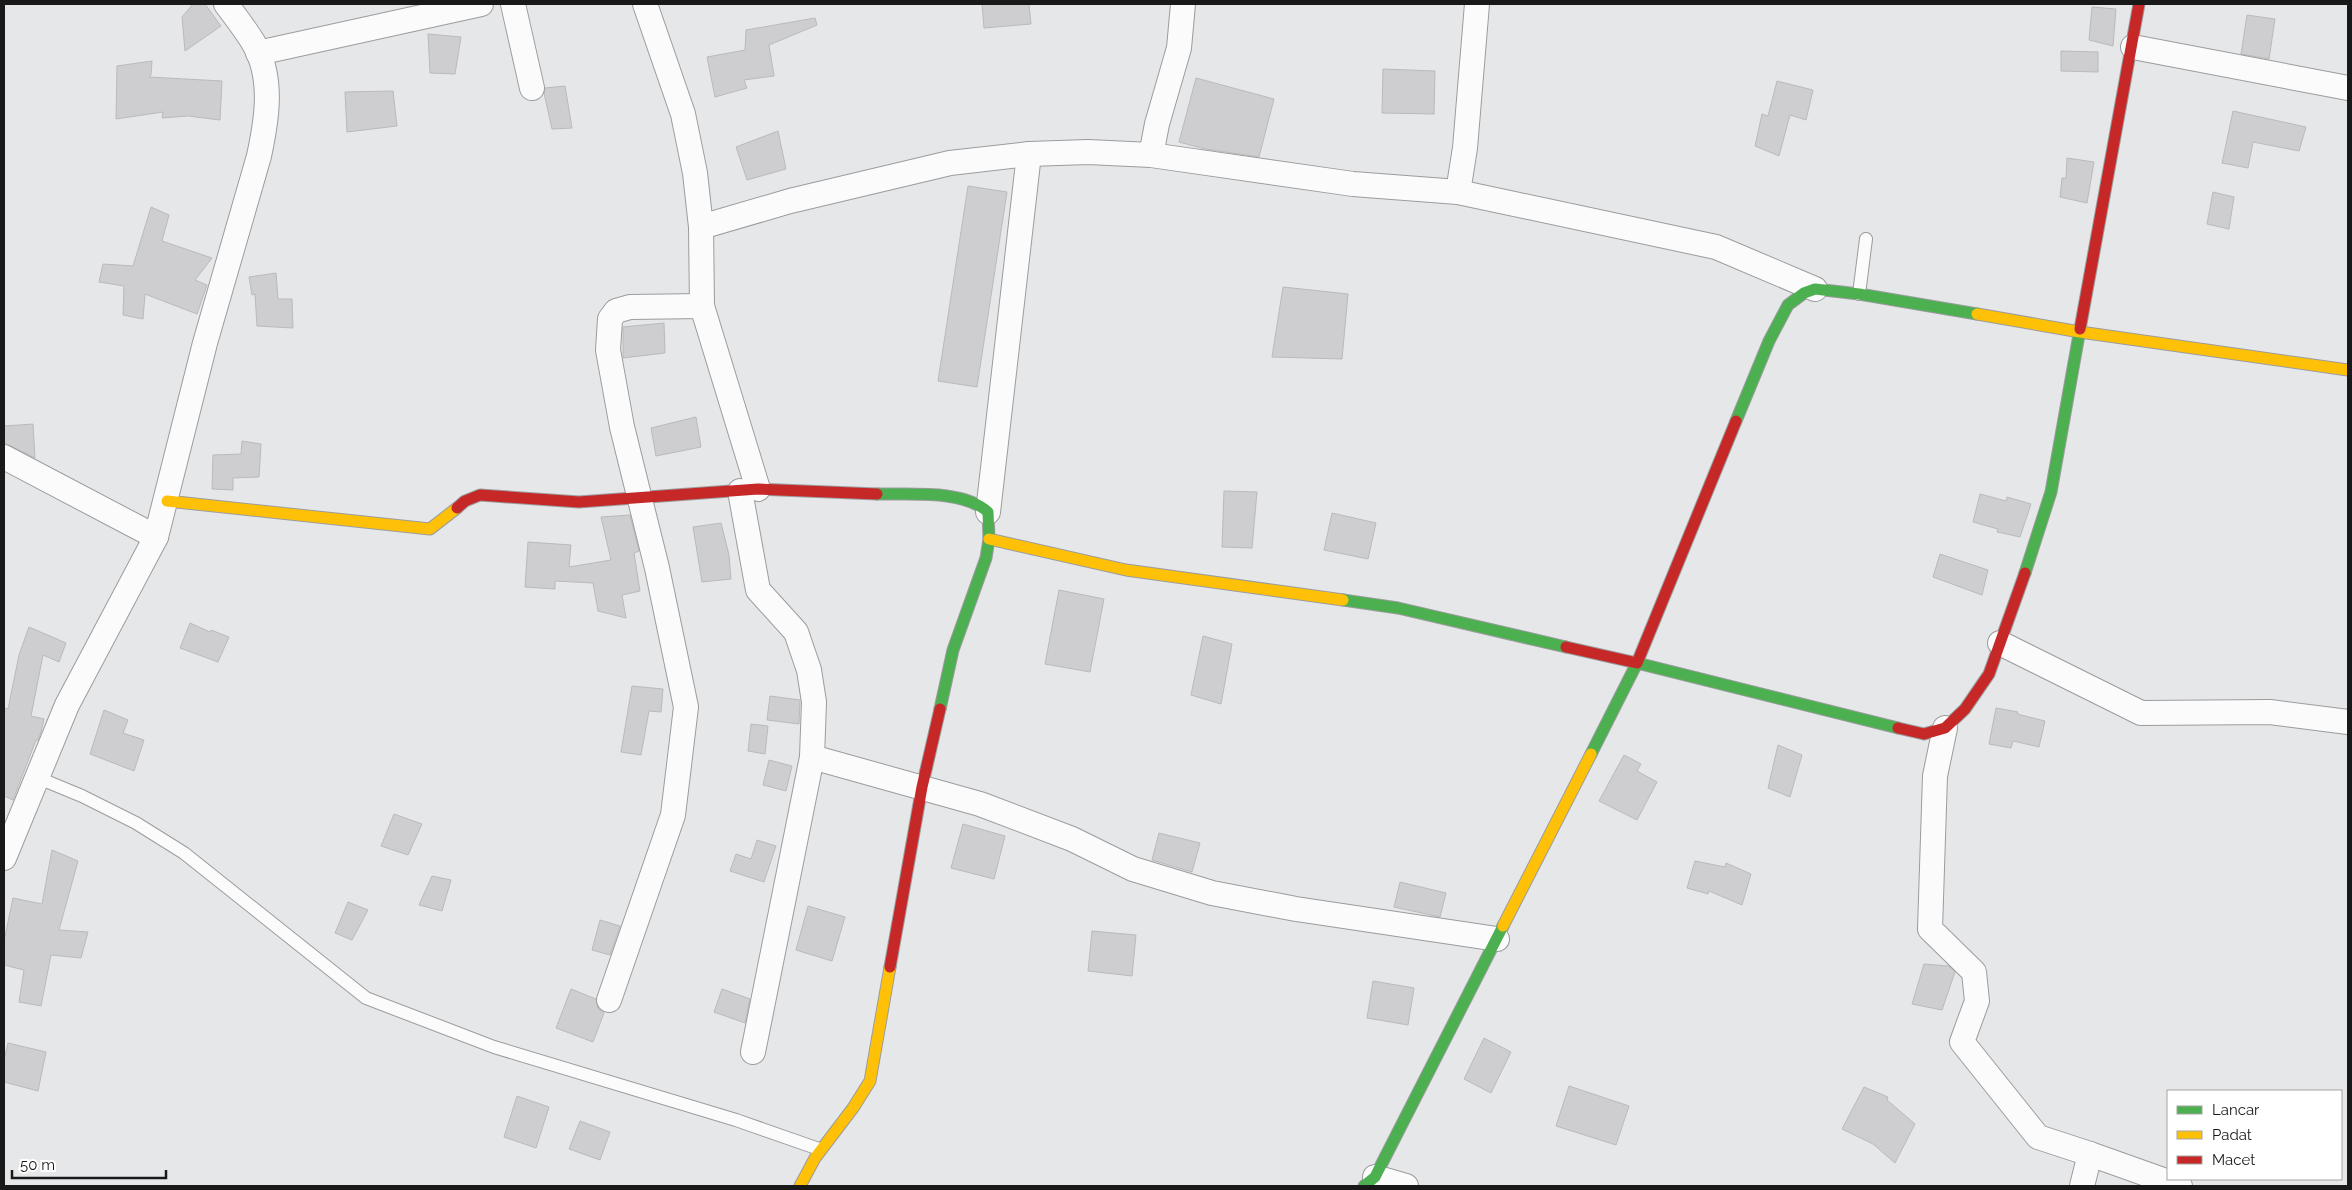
<svg xmlns="http://www.w3.org/2000/svg" width="2352" height="1190" font-family="Raleway,sans-serif">
<rect width="100%" height="100%" fill="#e6e7e9"/>
<g fill="#ceced0" stroke="#b9babb">
<polygon points="193,4 205,4 221,26 185,51 182,17"/>
<polygon points="982,4 1029,4 1031,24 984,28"/>
<polygon points="2092,7 2116,9 2113,46 2089,40"/>
<polygon points="2247,15 2275,19 2269,59 2241,54"/>
<polygon points="815,18 817,25 769,45 774,76 744,80 747,88 715,97 707,57 745,50 746,30"/>
<polygon points="428,34 461,37 455,74 430,73"/>
<polygon points="2061,51 2098,52 2098,72 2061,71"/>
<polygon points="152,61 151,75 149,77 222,81 220,120 188,116 162,118 163,112 116,119 117,66"/>
<polygon points="1383,69 1435,71 1434,114 1382,113"/>
<polygon points="1196,78 1274,99 1259,157 1205,149 1179,142"/>
<polygon points="1777,81 1813,90 1806,120 1790,115 1779,156 1755,146 1762,114 1768,116"/>
<polygon points="565,86 572,128 552,129 544,93 545,88"/>
<polygon points="393,91 397,126 347,132 345,92"/>
<polygon points="2233,111 2306,127 2299,151 2253,142 2248,168 2222,163"/>
<polygon points="778,131 786,169 747,180 736,147"/>
<polygon points="2067,158 2094,162 2087,203 2060,197 2062,178 2066,178"/>
<polygon points="968,186 1007,192 977,387 938,381"/>
<polygon points="2213,192 2234,197 2229,229 2207,224"/>
<polygon points="151,207 169,215 162,241 212,258 195,280 207,285 197,314 145,294 143,319 123,315 124,286 99,282 103,264 133,266"/>
<polygon points="276,273 278,299 292,299 293,328 257,326 255,294 252,295 249,277"/>
<polygon points="1283,287 1348,294 1342,359 1272,357"/>
<polygon points="664,323 665,353 623,358 623,327"/>
<polygon points="696,417 701,447 656,456 651,428"/>
<polygon points="33,424 35,458 4,443 4,426"/>
<polygon points="242,441 261,444 259,477 233,478 233,490 212,489 213,455 241,454"/>
<polygon points="1224,491 1257,492 1252,548 1222,547"/>
<polygon points="1980,494 2006,501 2007,497 2031,504 2020,537 1997,532 1998,529 1973,522"/>
<polygon points="1332,513 1376,523 1368,559 1324,550"/>
<polygon points="630,515 639,551 634,553 640,591 622,595 626,618 598,611 593,583 555,581 555,589 525,587 528,542 571,545 569,567 611,560 601,517"/>
<polygon points="721,523 729,555 731,579 702,582 693,527"/>
<polygon points="1940,554 1988,570 1982,595 1933,577"/>
<polygon points="1059,590 1104,599 1090,672 1045,664"/>
<polygon points="190,623 210,632 211,630 229,637 218,662 180,648"/>
<polygon points="29,627 66,643 59,662 43,655 31,716 44,719 41,732 38,740 36,740 13,800 4,796 4,708 8,709 19,655"/>
<polygon points="1203,636 1232,644 1221,704 1191,695"/>
<polygon points="632,686 663,689 661,712 649,711 641,755 621,752"/>
<polygon points="770,696 800,700 799,724 767,720"/>
<polygon points="1996,708 2018,712 2017,714 2045,721 2039,747 2013,741 2011,748 1989,744"/>
<polygon points="104,710 128,720 123,733 144,740 134,771 90,754"/>
<polygon points="751,724 768,726 765,754 748,751"/>
<polygon points="1778,745 1802,755 1790,797 1768,788"/>
<polygon points="1624,755 1641,764 1637,771 1657,782 1637,820 1599,801"/>
<polygon points="769,760 792,766 786,791 763,785"/>
<polygon points="394,814 422,824 408,855 381,846"/>
<polygon points="963,824 1005,836 994,879 951,868"/>
<polygon points="1159,833 1200,843 1192,872 1152,860"/>
<polygon points="757,840 776,846 764,882 730,871 736,854 751,859"/>
<polygon points="52,850 78,861 59,930 88,932 81,958 51,955 41,1006 19,1002 24,970 4,965 4,941 13,898 42,904"/>
<polygon points="1695,861 1725,867 1726,863 1751,874 1742,905 1709,891 1708,894 1687,888"/>
<polygon points="432,876 451,880 442,911 419,905"/>
<polygon points="1400,882 1446,893 1440,917 1394,907"/>
<polygon points="348,902 368,910 352,940 335,933"/>
<polygon points="808,906 845,917 832,961 796,950"/>
<polygon points="600,920 620,926 610,955 592,950"/>
<polygon points="1092,931 1136,935 1132,976 1088,971"/>
<polygon points="1924,964 1949,966 1955,972 1942,1010 1912,1004"/>
<polygon points="1373,981 1414,988 1408,1025 1367,1018"/>
<polygon points="571,989 596,999 598,1009 604,1013 593,1042 556,1028"/>
<polygon points="722,989 750,999 745,1023 714,1012"/>
<polygon points="1484,1038 1511,1052 1491,1093 1464,1079"/>
<polygon points="8,1043 46,1052 38,1091 4,1082 4,1060"/>
<polygon points="1569,1086 1629,1106 1616,1145 1556,1126"/>
<polygon points="1864,1087 1888,1097 1887,1100 1915,1124 1895,1163 1873,1144 1842,1129"/>
<polygon points="517,1096 549,1107 536,1148 504,1137"/>
<polygon points="580,1121 610,1132 600,1160 569,1149"/>
</g>
<g fill="none" stroke-linecap="round" stroke-linejoin="round">
<defs>
<g id="lane">
<polyline points="1859,294 1866,239"/>
<polyline points="36,777 82,796 136,823 184,853 366,998 494,1047 736,1120 819,1149"/>
</g>
<g id="street">
<polyline points="513,4 532,88"/>
<polyline points="645,4 683,114 695,173 701,227 702,306 758,489"/>
<polyline points="2133,47 2348,88"/>
<polyline points="258,53 481,4"/>
<polyline points="1151,155 1353,184 1458,192 1465,148 1477,4"/>
<polyline points="1458,192 1716,247 1815,289"/>
<polyline points="701,227 790,201 950,163 1029,154 1088,152 1151,155 1157,124 1179,48 1183,4"/>
<polyline points="4,457 156,537"/>
<polyline points="740,491 758,590 796,632 809,670 814,702 812,757 753,1052"/>
<polyline points="988,512 1029,154"/>
<polyline points="2000,643 2141,713 2270,712 2348,722"/>
<polyline points="1945,728 1935,776 1930,929 1974,972 1977,1001 1962,1042 2038,1137 2090,1154"/>
<polyline points="812,757 980,804 1072,839 1133,869 1212,893 1296,909 1497,939"/>
<path d="M4 858 67 705 156 537 205 343 259 156C267 119 274 77 253 42 245 29 235 16 226 4"/>
<polyline points="609,1000 673,815 686,707 657,568 622,427 608,350 610,319 616,311 630,307 702,306"/>
<polyline points="1375,1177 1406,1186"/>
<polyline points="2082,1186 2090,1154 2180,1186"/>
</g>
<g id="fast">
<polyline points="1736,421 1769,341 1788,305 1804,293 1815,289 1859,294 1977,314"/>
<path d="M877 494C910 495 962 489 988 512L989 539 986 558 953 650 940 709"/>
<polyline points="2025,573 2051,492 2080,329"/>
<polyline points="1343,600 1398,608 1566,647"/>
<polyline points="1591,754 1637,663 1898,728"/>
<polyline points="1364,1186 1375,1177 1503,926"/>
</g>
<g id="slow">
<polyline points="1977,314 2080,332 2348,370"/>
<polyline points="167,501 430,529 457,508"/>
<polyline points="989,539 1126,570 1343,600"/>
<polyline points="1503,926 1591,754"/>
<polyline points="800,1186 815,1158 853,1108 870,1081 890,967"/>
</g>
<g id="jam">
<polyline points="2080,329 2139,4"/>
<polyline points="457,508 465,501 480,495 579,502 758,489 877,494"/>
<polyline points="1566,647 1637,663 1736,421"/>
<polyline points="1898,728 1924,734 1945,728 1965,709 1989,674 2025,573"/>
<polyline points="890,967 922,787 940,709"/>
</g>
</defs>
<use href="#lane" stroke="#9b9c9e" stroke-width="14"/>
<use href="#street" stroke="#9b9c9e" stroke-width="26"/>
<use href="#fast" stroke="#9b9c9e" stroke-width="13"/>
<use href="#slow" stroke="#9b9c9e" stroke-width="13"/>
<use href="#jam" stroke="#9b9c9e" stroke-width="13"/>
<use href="#lane" stroke="#fbfbfc" stroke-width="12"/>
<use href="#street" stroke="#fbfbfc" stroke-width="24"/>
<use href="#fast" stroke="#4caf50" stroke-width="11"/>
<use href="#slow" stroke="#ffc107" stroke-width="11"/>
<use href="#jam" stroke="#c62828" stroke-width="11"/>
</g>
<rect width="2352" height="1190" fill="none" stroke="#19191a" stroke-width="10"/>
<rect x="2167" y="1090" width="175" height="90" fill="#ffffff" stroke="#a3a3a3"/>
<rect x="2177" y="1106" width="25" height="8" fill="#4caf50" stroke="#a3a3a3"/>
<text x="2212" y="1115" font-size="15" fill="#19191a">Lancar</text>
<rect x="2177" y="1131" width="25" height="8" fill="#ffc107" stroke="#a3a3a3"/>
<text x="2212" y="1140" font-size="15" fill="#19191a">Padat</text>
<rect x="2177" y="1156" width="25" height="8" fill="#c62828" stroke="#a3a3a3"/>
<text x="2212" y="1165" font-size="15" fill="#19191a">Macet</text>
<path d="M12 1170v8h154v-8" fill="none" stroke="#19191a" stroke-width="2.5"/>
<text x="20" y="1170" font-size="15" fill="#19191a" stroke="#ffffff" stroke-width="4" paint-order="stroke">50 m</text>
</svg>
